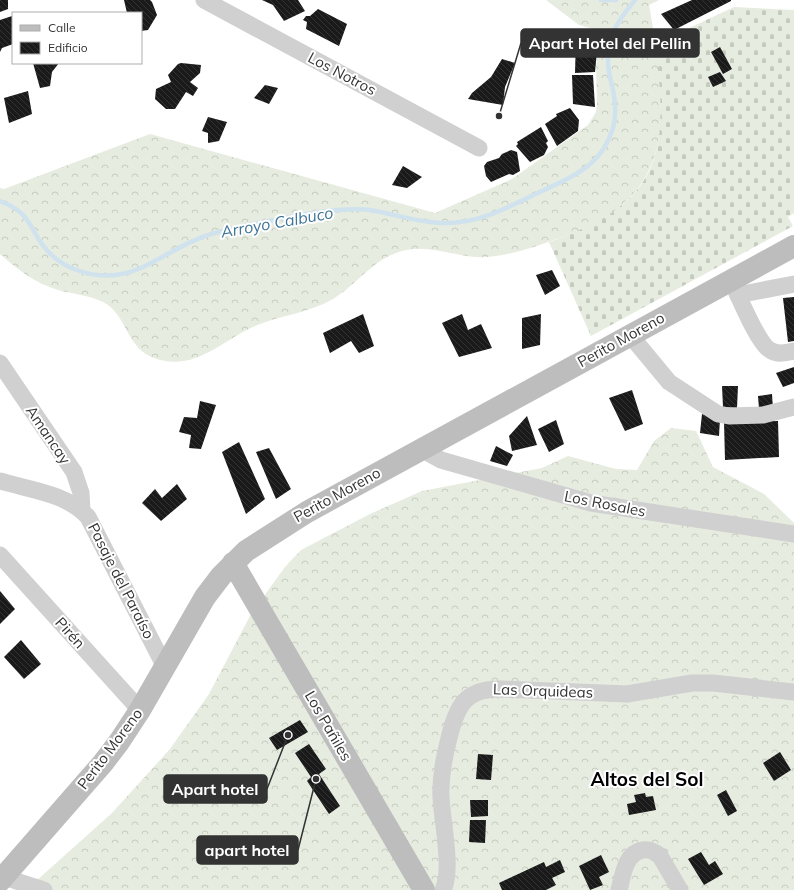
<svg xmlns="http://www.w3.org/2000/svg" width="794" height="890" font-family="Mulish,sans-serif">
<defs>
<pattern id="forest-crowns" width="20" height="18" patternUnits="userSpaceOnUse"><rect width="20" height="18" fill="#e6ecdf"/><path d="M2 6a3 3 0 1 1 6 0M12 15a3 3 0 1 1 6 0" fill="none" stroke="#c6cbc0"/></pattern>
<pattern id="cemetery-stones" width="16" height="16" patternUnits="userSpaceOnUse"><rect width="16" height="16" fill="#e6ecdf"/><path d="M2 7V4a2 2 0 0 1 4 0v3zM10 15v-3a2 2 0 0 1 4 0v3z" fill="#c6cbc0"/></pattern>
<pattern id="building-back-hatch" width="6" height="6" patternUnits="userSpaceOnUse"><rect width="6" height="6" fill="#1a1a1a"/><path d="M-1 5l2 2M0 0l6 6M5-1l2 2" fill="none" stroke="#333"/></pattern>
</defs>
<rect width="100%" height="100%" fill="#fff"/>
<g fill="url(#forest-crowns)">
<path d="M546 0H659L649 5C667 109 683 196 562 237 538 246 513 255 487 257 456 259 427 241 396 253 371 262 356 285 333 299 309 313 281 315 255 326 234 335 216 351 195 358 182 363 167 363 154 358 126 348 127 314 103 302 89 295 73 294 58 290 35 283 18 270 0 254V188L4 189 150 134 435 213 512 179 588 125 596 112 597 103 596 66 601 31 579 25Z"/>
<polygon points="671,428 696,431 713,467 764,494 794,523 794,890 26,890 112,813 170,749 209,694 251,614 285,567 301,550 370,514 422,491 542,468 568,456 616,469 637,470 654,441"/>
</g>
<path fill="url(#cemetery-stones)" d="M734 7 794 10V213L788 217 793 226 591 336 549 242C661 204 670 154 655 44Z"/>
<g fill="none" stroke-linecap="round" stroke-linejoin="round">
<g stroke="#cfe2ee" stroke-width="4.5">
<polyline points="601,0 616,0"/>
<path d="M0 201C8 204 15 207 21 213 27 218 31 226 35 233 44 250 56 262 74 269 132 292 161 249 211 234 246 224 283 219 318 212 335 210 352 208 370 210 395 214 419 223 444 223 480 224 512 205 544 190 559 183 576 176 589 165 601 155 610 140 614 124 617 108 614 93 610 77 603 43 614 25 635 0"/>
</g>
</g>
<g fill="url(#building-back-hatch)">
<polygon points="0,0 8,0 8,9 0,12"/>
<polygon points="124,0 150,0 152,2 157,15 148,30 141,31 141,13 127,13"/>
<polygon points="262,0 298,0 305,11 284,21 273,5"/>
<polygon points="692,0 731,0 731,1 674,30 661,14"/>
<polygon points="318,9 347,24 339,46 306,29 307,22 303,20 306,16 310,16"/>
<polygon points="12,16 13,44 2,48 0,52 0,20"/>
<polygon points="576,37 598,40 595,72 575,73"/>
<polygon points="720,47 732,69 723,74 711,52"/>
<polygon points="502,59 515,63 505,87 503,105 468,99 472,93 491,77"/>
<polygon points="33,63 59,63 52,72 50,86 40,88"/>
<polygon points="181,63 201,65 200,73 190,82 198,88 193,96 186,92 175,109 166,109 155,99 156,89 171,82 168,75 178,64"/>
<polygon points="720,72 726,81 713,87 708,77"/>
<polygon points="572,75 593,75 595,107 573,104"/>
<polygon points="265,85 278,88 269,104 254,98"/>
<polygon points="28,91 32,114 9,123 4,98"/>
<polygon points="570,108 579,120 578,131 557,146 545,124 557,116 556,114"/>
<polygon points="208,117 227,122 219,141 208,143 208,133 202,131"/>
<polygon points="541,127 548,141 546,143 548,147 544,155 530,162 516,146 518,144 517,142"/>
<polygon points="511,150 517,152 520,171 513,175 509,174 491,182 486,176 484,166 487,162 499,158 502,154"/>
<polygon points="403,166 422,177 407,188 392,185"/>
<polygon points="552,270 560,286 545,295 536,275"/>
<polygon points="794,297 794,341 788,342 783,298"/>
<polygon points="363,314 374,346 359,353 351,341 330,353 323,333"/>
<polygon points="462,314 468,330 481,324 492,348 459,357 442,323"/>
<polygon points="541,314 540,345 522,349 522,318"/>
<polygon points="794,367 794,383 783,387 776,373"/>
<polygon points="722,386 738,386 737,408 723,407"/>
<polygon points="632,390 643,424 625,431 609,398"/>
<polygon points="772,394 773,409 759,409 758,396"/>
<polygon points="200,401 216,405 201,449 189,448 191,435 179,432 184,417 197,418"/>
<polygon points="702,414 720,418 719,436 700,433"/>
<polygon points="527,416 537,445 512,451 509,436"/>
<polygon points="556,420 564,444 549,452 538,429"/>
<polygon points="778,421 779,457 725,460 724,422"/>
<polygon points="239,442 265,499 246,514 222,452"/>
<polygon points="496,446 513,455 507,466 490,461"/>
<polygon points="269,448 291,489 276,499 256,452"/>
<polygon points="177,484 187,499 161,521 142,503 155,489 162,498"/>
<polygon points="0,591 15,609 0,624"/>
<polygon points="21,640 41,664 24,679 4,657"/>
<polygon points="300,720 308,732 277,750 269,738"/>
<polygon points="309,744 326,769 319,774 340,806 329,814 307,781 311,777 295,753"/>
<polygon points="780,752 791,770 774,781 763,763"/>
<polygon points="478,754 493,755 491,780 476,779"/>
<polygon points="726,790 737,811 728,816 717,795"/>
<polygon points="645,793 646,797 653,796 656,810 629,815 627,804 636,802 634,795"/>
<polygon points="470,800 488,800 488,816 471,817"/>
<polygon points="470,820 486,820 485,843 469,842"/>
<polygon points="701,852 709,865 715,861 723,874 704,885 688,859"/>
<polygon points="601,855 609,872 599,877 603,885 590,890 579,866"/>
<polygon points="560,860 565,872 552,878 556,885 546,890 502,890 499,883 544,862 546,867"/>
</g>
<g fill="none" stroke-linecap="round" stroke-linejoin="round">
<g stroke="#d0d0d0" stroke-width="17">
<polyline points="204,0 479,148"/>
<path d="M731 280C738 294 758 344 770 350 777 355 786 353 794 351"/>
<polyline points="738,295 794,284"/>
<polyline points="630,335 669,382 718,414 729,416 763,415 794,407"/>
<polyline points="0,363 74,472 81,493 82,511"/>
<polyline points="425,447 430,454 441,460 591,503 794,534"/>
<path d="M0 481C30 490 66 493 88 517L165 667"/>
<polyline points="0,555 140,710"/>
<polyline points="4,877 44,890"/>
<path d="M443 890C453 870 442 821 441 797 440 775 445 754 450 734 458 703 467 689 501 689L627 694 692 683H713L794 692"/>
<path d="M619 890C623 875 625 853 643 850 650 849 655 852 660 856L680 890"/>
</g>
<g stroke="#bdbdbd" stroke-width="22">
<polyline points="233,563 424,890"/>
<polyline points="0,881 103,763 119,742 140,710 205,597 221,576 246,551 307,512 794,246"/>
</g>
</g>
<g text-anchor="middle" stroke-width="4" stroke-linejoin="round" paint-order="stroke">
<g font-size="15" fill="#333" stroke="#fff">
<text transform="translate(342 74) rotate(28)" y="5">Los Notros</text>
<text transform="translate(621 340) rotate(-29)" y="5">Perito Moreno</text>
<text transform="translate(48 435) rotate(56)" y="5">Amancay</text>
<text transform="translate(337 495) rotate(-29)" y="5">Perito Moreno</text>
<text transform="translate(605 504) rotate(11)" y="5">Los Rosales</text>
<text transform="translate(121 581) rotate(63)" y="5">Pasaje del Paraíso</text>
<text transform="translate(70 633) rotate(48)" y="5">Pirén</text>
<text transform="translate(543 691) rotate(2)" y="5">Las Orquideas</text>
<text transform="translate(328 726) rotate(60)" y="5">Los Pañiles</text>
<text transform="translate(110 749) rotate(-53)" y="5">Perito Moreno</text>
</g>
<g font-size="16" font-style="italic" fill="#3f7597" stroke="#fff">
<text transform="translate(277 222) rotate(-10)" y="6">Arroyo Calbuco</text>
</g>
<g font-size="19" font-weight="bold" fill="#000" stroke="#fff">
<text x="647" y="786">Altos del Sol</text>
</g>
</g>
<path fill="none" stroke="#333" stroke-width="1.5" d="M499 116L521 43M288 735L267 789M316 779L298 850"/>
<g fill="#333" stroke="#fff" stroke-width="1.5">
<circle cx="499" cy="116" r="4"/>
<circle cx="288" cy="735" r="4"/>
<circle cx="316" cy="779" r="4"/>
</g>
<g fill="#333" stroke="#333" stroke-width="1.5">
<rect x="521" y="29" width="178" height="28" rx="4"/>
<rect x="164" y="775" width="103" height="28" rx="4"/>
<rect x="197" y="836" width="101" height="28" rx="4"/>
</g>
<g font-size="16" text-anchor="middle" font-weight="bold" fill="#fff">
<text x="610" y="49">Apart Hotel del Pellin</text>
<text x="215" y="795">Apart hotel</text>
<text x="247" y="856">apart hotel</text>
</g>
<rect x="12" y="12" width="130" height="52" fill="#ffffff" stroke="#adadad"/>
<rect x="20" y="25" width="20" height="6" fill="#bdbdbd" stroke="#adadad"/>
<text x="48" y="32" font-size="12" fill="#333333">Calle</text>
<rect x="20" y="42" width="20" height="12" fill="url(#building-back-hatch)" stroke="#adadad"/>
<text x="48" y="52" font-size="12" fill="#333333">Edificio</text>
</svg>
